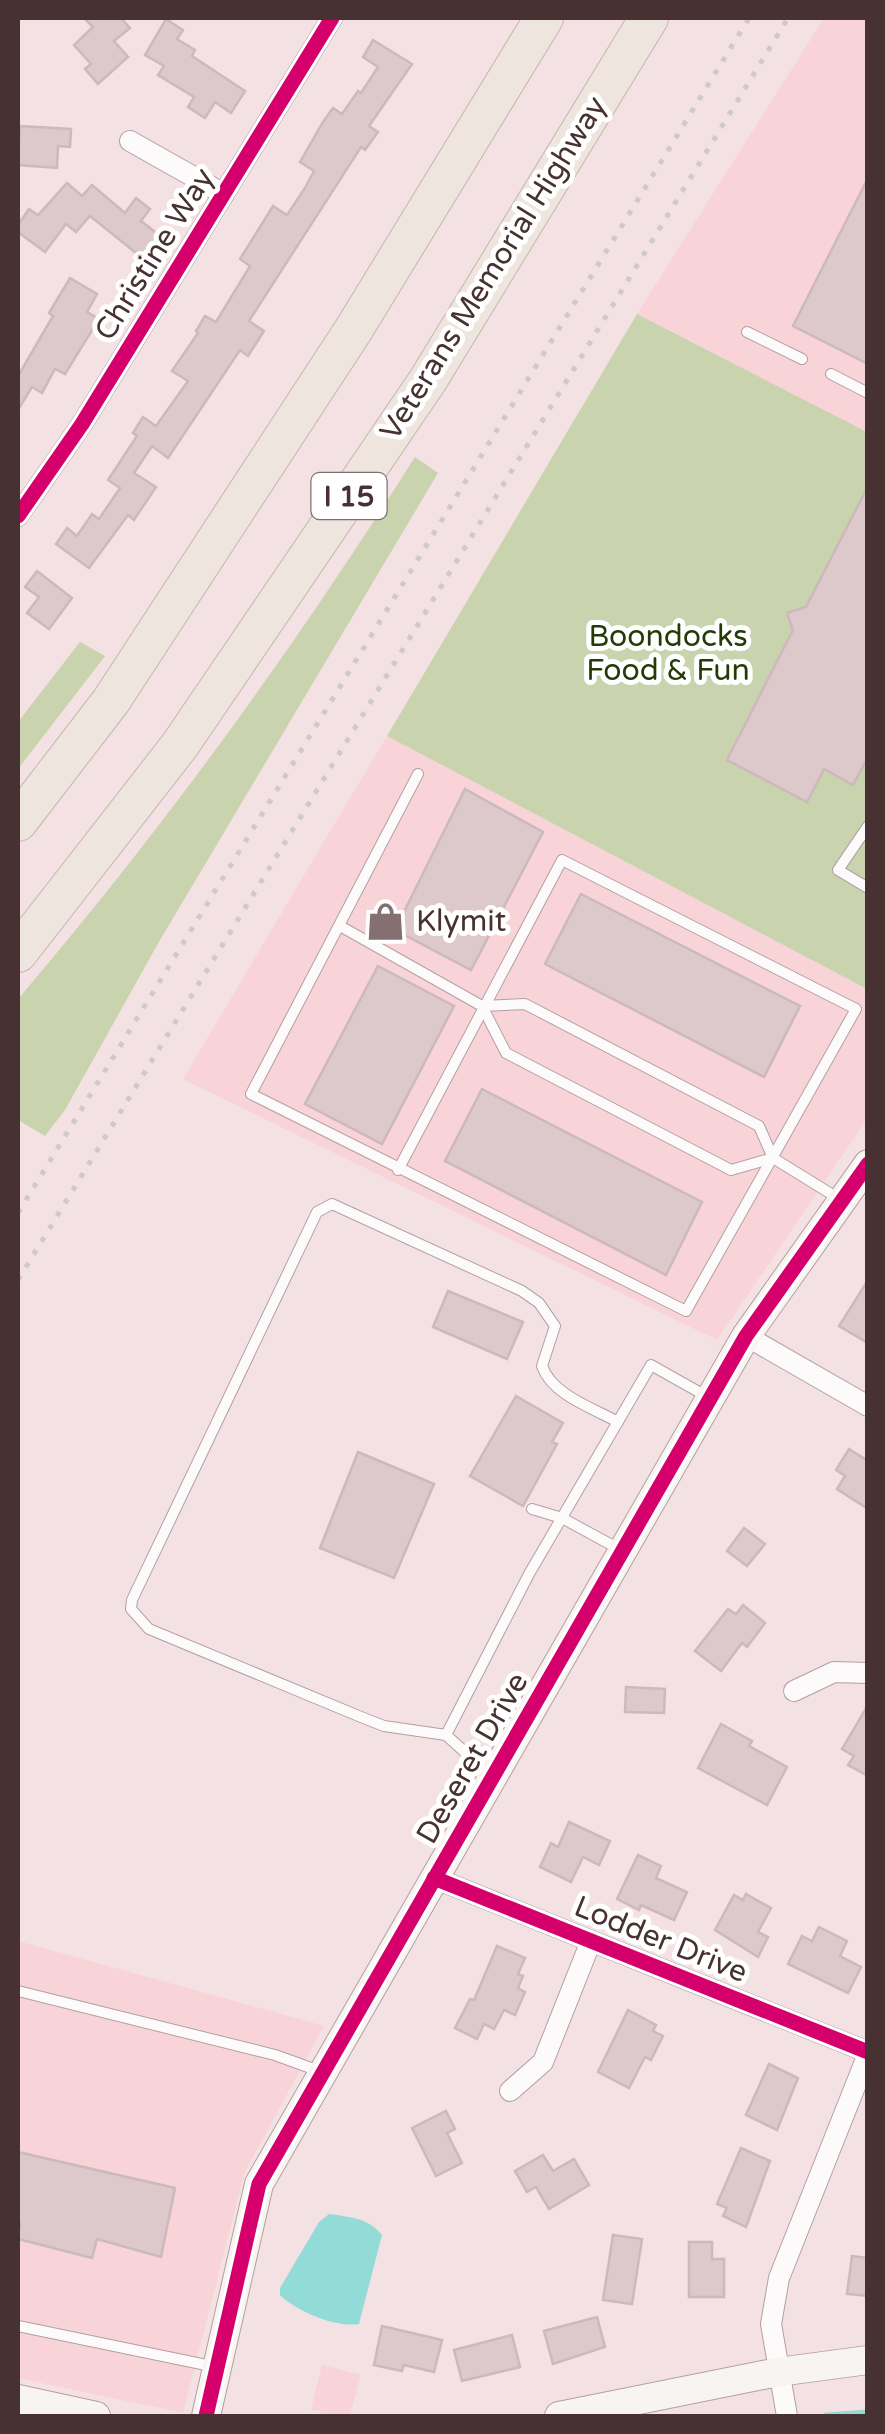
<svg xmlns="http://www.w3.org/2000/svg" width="885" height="2434" font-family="'Varela Round',sans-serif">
<rect width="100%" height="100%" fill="#f4e1e3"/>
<g fill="#f8d3d7">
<polygon points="824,18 867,18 867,432 637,314"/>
<polygon points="387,736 867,989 867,1119 717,1340 183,1079"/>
<polygon points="18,1941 324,2026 244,2174 183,2413 18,2378"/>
<polygon points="322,2365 361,2375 350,2416 320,2416 321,2411 311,2410"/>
</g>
<g fill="#c9d3ae">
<polygon points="637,314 867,432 867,989 387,736"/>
<path d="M415 457 438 473 160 940 65 1110 45 1136 18 1120V999C164 828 295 647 415 457Z"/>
<polygon points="80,642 105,656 18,769 18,722"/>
</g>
<path fill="#92dbd7" d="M329 2214C349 2217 369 2218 382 2235L359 2324C336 2328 296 2311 280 2295V2288L319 2222Z"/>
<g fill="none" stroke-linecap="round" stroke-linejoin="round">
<polyline stroke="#92dbd7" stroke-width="5" points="826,2415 868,2412"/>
</g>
<g fill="#ddc9cc" stroke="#ccb9bb" stroke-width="2.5">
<polygon points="84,18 121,18 130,28 114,41 128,57 98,84 85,69 91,64 74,45 93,27"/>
<polygon points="166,19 183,30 177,39 195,50 192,56 245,91 231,113 215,102 205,118 188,107 194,97 158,75 164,66 145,55"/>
<polygon points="373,40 412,64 369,126 378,132 365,150 361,147 249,321 264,331 248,356 240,350 168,458 152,446 134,473 156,487 134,520 128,515 89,568 56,544 67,528 77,536 92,514 99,519 120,488 108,480 137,436 133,433 143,417 156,426 188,381 172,371 198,333 196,331 205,316 216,322 250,266 240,259 273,206 287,215 305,188 314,171 300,162 323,122 333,108 342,114 358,91 361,93 378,67 363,57"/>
<polygon points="20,126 71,129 70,147 58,146 57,168 18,165"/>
<polygon points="868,178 868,364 793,326"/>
<polygon points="67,183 82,196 92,185 125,213 136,198 150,209 141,221 159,235 141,257 90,216 76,232 66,224 45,252 18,232 18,225 29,209 38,215"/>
<polygon points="70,278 97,294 87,312 99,319 65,374 55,369 42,393 32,387 18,410 18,376 53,316 49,313"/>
<polygon points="868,486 868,757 853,785 824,769 807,802 727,760 793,630 787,613 806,607"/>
<polygon points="37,571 72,598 49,629 27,613 39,597 25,587"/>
<polygon points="465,789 543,832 471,970 395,930"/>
<polygon points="581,894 800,1006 764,1077 545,964"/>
<polygon points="378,966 454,1006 382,1144 305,1104"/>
<polygon points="482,1089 702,1202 666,1275 445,1161"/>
<polygon points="868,1280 868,1343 839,1326"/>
<polygon points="448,1291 523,1322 507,1359 433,1327"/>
<polygon points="516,1396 563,1423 552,1442 557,1444 523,1506 470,1476"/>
<polygon points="849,1449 868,1461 868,1509 837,1489 845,1476 836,1470"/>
<polygon points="358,1452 434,1484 394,1578 320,1548"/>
<polygon points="744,1528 765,1544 747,1566 727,1551"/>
<polygon points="743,1605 765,1623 747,1647 742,1643 721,1671 695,1651 728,1609 736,1614"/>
<polygon points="626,1687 665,1689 664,1713 625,1712"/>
<polygon points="868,1705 868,1776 848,1765 854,1756 842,1749"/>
<polygon points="721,1724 752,1741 749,1746 787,1767 767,1805 698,1768"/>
<polygon points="569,1822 610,1841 599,1865 583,1857 571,1882 540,1867 551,1843 558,1847"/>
<polygon points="638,1855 661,1866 656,1878 687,1892 674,1920 641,1905 639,1910 617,1899"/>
<polygon points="746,1894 771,1908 758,1932 768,1937 758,1957 715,1930 734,1895 743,1900"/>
<polygon points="819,1927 847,1941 840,1956 861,1967 848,1993 788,1964 802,1936 812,1941"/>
<polygon points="497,1946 525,1958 518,1974 523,1976 518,1988 525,1992 515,2015 504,2010 494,2029 484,2024 477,2039 455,2028 470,1999 474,2000"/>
<polygon points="628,2010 656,2025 653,2031 663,2036 651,2060 645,2057 629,2088 598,2072"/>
<polygon points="769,2064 798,2078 777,2130 746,2115"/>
<polygon points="446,2111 455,2129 447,2133 462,2163 436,2176 412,2128"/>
<polygon points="741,2148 770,2161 746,2227 723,2216 727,2208 717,2204"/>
<polygon points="18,2152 175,2188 161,2257 97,2239 92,2258 18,2239 20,2223 18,2223"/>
<polygon points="543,2155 553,2171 574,2159 589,2185 549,2209 536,2187 527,2192 515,2171"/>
<polygon points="613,2235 642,2239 632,2304 603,2300"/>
<polygon points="689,2242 712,2242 712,2259 724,2259 724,2297 689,2297"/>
<polygon points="852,2256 868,2258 868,2296 847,2294"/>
<polygon points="597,2317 605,2347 553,2364 544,2331"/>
<polygon points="382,2326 442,2340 434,2372 404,2365 402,2371 374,2365"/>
<polygon points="512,2335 520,2367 462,2381 454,2350"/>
</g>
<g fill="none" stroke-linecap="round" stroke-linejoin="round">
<defs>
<g id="lane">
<polyline points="747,332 802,359"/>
<polyline points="831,374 868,393"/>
<polyline points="868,826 838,870 868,888"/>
<polyline points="340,926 482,1006 525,1004 759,1126 773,1158 841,1200"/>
<polyline points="482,1006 506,1053 731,1170 773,1158"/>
<polyline points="398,1170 562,860 856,1009 686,1311 251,1094 418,774"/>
<polyline points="532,1509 562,1518 621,1550"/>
<path d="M446 1735 384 1726 361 1717 149 1629 131 1609 132 1600 317 1212 332 1204 522 1291 539 1303 555 1326 542 1366C552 1395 593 1408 618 1422"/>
<polyline points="494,1772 478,1764 446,1735 529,1574 651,1365 706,1396"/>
<polyline points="18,1991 275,2055 322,2072"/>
<polyline points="18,2326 216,2367"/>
</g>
<g id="street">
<polyline points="130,141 224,194"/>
<polyline points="18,516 82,424 332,18"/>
<polyline points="746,1336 868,1406"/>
<polyline points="794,1691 834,1672 868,1673"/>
<polyline points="434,1878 868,2052"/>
<polyline points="510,2091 543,2062 591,1941"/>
<polyline points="787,2416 771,2324 779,2278 868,2054"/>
</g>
<g id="secondary">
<polyline points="18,2399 96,2416"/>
<polyline points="206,2416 259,2184 746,1336 868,1164"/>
<polyline points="559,2416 778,2372 868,2360"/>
</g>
<g id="highway">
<polyline points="18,822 111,701 354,329 544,18"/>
<polyline points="18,953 180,745 428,380 649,18"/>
</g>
</defs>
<use href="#lane" stroke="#b2a0a2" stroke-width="12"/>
<use href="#street" stroke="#b2a0a2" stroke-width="22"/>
<use href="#secondary" stroke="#b2a0a2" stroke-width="30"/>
<use href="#highway" stroke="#c6b5ae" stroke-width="40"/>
<use href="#lane" stroke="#fdfafb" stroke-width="10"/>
<use href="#street" stroke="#fdfafb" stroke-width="20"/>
<use href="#secondary" stroke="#f8f4f2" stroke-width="28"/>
<use href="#highway" stroke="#eee5de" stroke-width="38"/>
<g stroke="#cfc9ca" stroke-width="5" stroke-dasharray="5 10" stroke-linecap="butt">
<polyline points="18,1213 749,18"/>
<polyline points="18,1280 788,18"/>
</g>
<defs>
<g id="cycleway">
<polyline points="18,516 82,424 332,18"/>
<polyline points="434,1878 868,2052"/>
<polyline points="206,2416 259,2184 746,1336 868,1164"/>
</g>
</defs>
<use href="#cycleway" stroke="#fff" stroke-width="21"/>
<use href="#cycleway" stroke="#d6006c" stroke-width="15"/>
</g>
<defs>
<symbol id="shop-bare" viewBox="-9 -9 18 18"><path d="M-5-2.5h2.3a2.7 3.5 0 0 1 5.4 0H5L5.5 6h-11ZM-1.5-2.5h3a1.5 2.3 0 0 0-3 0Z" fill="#846f71" stroke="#fff" stroke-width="2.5" paint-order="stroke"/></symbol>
</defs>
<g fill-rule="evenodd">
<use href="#shop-bare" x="358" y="894" width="55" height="55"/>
</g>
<g text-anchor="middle" stroke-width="10" stroke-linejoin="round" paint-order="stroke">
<rect fill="#fff" stroke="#7e6f70" stroke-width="2.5" x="311.5" y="473" width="75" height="46" rx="8"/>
<g font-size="28" font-weight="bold" fill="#473133">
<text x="349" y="506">I 15</text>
</g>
<g font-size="30" fill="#473133" stroke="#fff">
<text transform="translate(154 254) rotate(-58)" y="10">Christine Way</text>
<text transform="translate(493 268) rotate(-58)" y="10">Veterans Memorial Highway</text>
<text transform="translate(472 1758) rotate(-60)" y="10">Deseret Drive</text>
<text transform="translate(661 1939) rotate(22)" y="10">Lodder Drive</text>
</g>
<g font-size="30" fill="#253b07" stroke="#fff">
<text x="668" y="646">Boondocks<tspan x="668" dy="34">Food &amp; Fun</tspan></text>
</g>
<g font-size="30" fill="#473133" stroke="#fff" text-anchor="start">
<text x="416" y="931">Klymit</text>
</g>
</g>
<rect width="885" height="2434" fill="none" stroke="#473133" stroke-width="40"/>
</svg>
